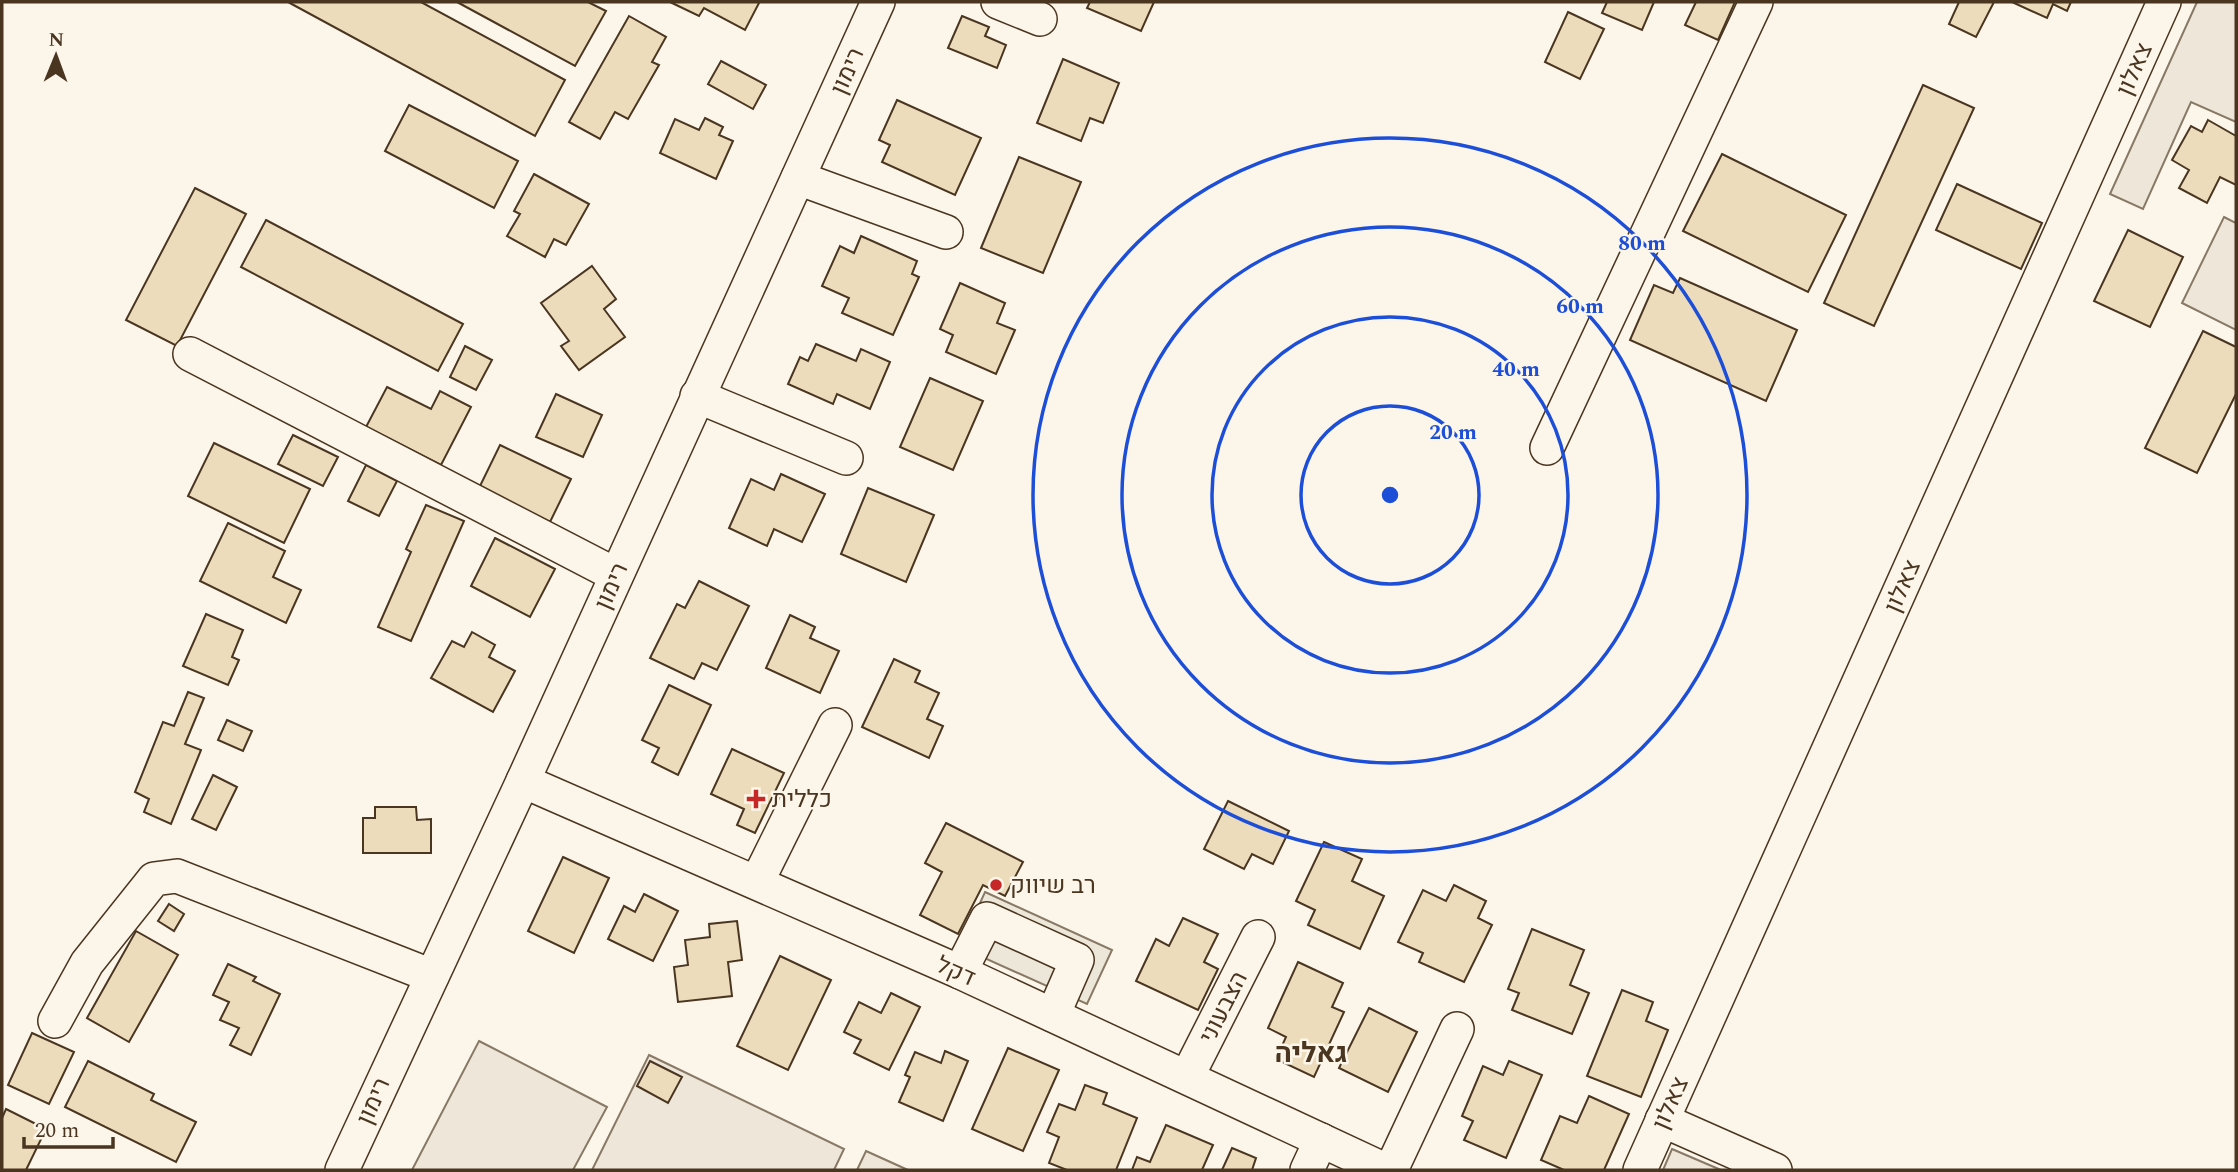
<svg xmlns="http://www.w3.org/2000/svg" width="2238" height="1172" font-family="Spectral,Heebo,serif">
<rect width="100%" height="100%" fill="#fbf6e9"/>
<g fill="#ede6d9" stroke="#887966" stroke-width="2">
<polygon points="2197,2 2236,2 2236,122 2191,102 2143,209 2110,194"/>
<polygon points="2224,217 2236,223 2236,330 2182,303"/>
<polygon points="479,1041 607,1107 573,1170 412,1170"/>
<polygon points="649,1055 844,1149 834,1170 592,1170"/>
<polygon points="1672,1149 1721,1170 1663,1170"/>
<polygon points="866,1151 908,1170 857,1170"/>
</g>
<polygon fill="#ede7d9" stroke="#887966" stroke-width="2" points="985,892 1112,950 1087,1004 960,947"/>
<g fill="#ecdcbc" stroke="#4a3520" stroke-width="2">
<polygon points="288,2 421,2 565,80 535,136"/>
<polygon points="457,2 588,2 606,11 575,66"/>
<polygon points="670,2 758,2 759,3 745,30 704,8 699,16"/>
<polygon points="1090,2 1154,2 1141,31 1087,8"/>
<polygon points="1607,2 1654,2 1642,30 1602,13"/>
<polygon points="1696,2 1735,2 1718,40 1685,25"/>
<polygon points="1959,2 1994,2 1976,37 1949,24"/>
<polygon points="2012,2 2071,2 2067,11 2053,4 2047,18"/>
<polygon points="1568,12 1604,29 1580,79 1545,62"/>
<polygon points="629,16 666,37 652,62 659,65 628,119 615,112 600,139 569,122"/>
<polygon points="962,16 989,27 985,36 1006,45 997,68 948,48"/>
<polygon points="1063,59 1119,83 1103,123 1090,118 1081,141 1037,123"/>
<polygon points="721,61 766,85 753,109 708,84"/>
<polygon points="1923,85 1974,108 1874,326 1824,303"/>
<polygon points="897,100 981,138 955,195 882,162 890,145 879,140"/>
<polygon points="409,105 518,161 494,208 385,151"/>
<polygon points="705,118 723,127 719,135 733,141 716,179 660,153 675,119 699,130"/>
<polygon points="2208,120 2236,136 2236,185 2220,177 2207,203 2179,188 2189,170 2172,160 2191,126 2202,132"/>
<polygon points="1722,154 1846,215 1808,292 1683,231"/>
<polygon points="1019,157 1081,182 1043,273 981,248"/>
<polygon points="534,174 589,204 566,245 554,239 545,257 507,236 520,214 514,211"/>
<polygon points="1957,184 2042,223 2021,269 1936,230"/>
<polygon points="195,188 246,214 177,346 126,320"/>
<polygon points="266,220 463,324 438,371 241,267"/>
<polygon points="2128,230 2183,257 2150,327 2094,301"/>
<polygon points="861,236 917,261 912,274 919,277 893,335 842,313 849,298 822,286 840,246 854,253"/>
<polygon points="592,266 616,299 604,309 625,337 579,370 561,346 569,341 541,303"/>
<polygon points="1680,278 1797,330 1766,401 1630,340 1654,285 1673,293"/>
<polygon points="960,283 1005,303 997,323 1015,330 996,374 946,352 953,335 940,329"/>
<polygon points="2203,331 2236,347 2236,394 2197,473 2145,448"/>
<polygon points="816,344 856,361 861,349 890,362 870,409 837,394 833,404 788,384 800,357 808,361"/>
<polygon points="465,346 492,360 476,390 450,377"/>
<polygon points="930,378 983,401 953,470 900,447"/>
<polygon points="387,387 431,409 440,391 471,407 441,465 366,427"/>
<polygon points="556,394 602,415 583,457 536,437"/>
<polygon points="293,435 338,457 323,486 278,464"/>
<polygon points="214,443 310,489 284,543 188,496"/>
<polygon points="500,445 571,479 550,522 479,488"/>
<polygon points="366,465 397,481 379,516 348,501"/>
<polygon points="781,474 825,494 802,542 774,529 767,546 729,528 751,479 774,490"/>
<polygon points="868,488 934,515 906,582 841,554"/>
<polygon points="426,505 464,521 411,641 378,627 411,552 406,549"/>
<polygon points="228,523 285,551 273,577 301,590 286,623 200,581"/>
<polygon points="495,538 555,569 530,617 471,586"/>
<polygon points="699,581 749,606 717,670 702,663 694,679 650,658 677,604 685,608"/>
<polygon points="206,614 243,630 232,657 239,660 228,685 183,666"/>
<polygon points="790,615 815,627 810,638 839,651 820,693 766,668"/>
<polygon points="472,632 495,645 489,657 515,671 493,712 431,678 452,641 464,647"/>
<polygon points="894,659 920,671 915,682 939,693 927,719 943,726 929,758 862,727"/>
<polygon points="669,685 711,705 678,775 652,762 659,748 642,740"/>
<polygon points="188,692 204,698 185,744 201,750 171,824 144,812 149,799 135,792 163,722 174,726"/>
<polygon points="227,720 252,731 243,751 218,740"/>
<polygon points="732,749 784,773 755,833 737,825 744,809 711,794"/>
<polygon points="213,775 237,787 216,830 192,819"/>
<polygon points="1228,801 1289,831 1273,864 1252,854 1244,869 1204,849"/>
<polygon points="375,807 416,807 417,820 431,819 431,853 363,853 363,818 375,818"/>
<polygon points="946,823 1023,862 1005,896 983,885 958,934 920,915 942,872 925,863"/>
<polygon points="1324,842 1362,859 1352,881 1384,896 1360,949 1308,925 1315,910 1296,901"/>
<polygon points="563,857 609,878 574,953 528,931"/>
<polygon points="1454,885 1486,901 1478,918 1492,925 1464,982 1419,962 1423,953 1398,942 1423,890 1446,901"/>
<polygon points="644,894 678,911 653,961 608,939 624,906 635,912"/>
<polygon points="169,904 184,914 174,931 158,921"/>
<polygon points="1183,918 1218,934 1204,962 1218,969 1198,1010 1136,981 1156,939 1169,946"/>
<polygon points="737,921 742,960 728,962 732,996 678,1002 674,967 688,965 685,940 710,937 709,924"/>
<polygon points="1532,929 1584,950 1570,985 1589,993 1572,1034 1512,1010 1519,993 1508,989"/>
<polygon points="136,931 178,955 129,1042 87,1018"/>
<polygon points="780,956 831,980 788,1070 737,1046"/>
<polygon points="1298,962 1343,983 1332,1007 1344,1012 1314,1077 1276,1059 1286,1037 1268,1028"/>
<polygon points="228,964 256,977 253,981 280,994 251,1055 230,1045 239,1028 220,1020 229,1002 213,995"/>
<polygon points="1622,990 1653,1002 1646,1021 1668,1030 1641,1097 1587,1076"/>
<polygon points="891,993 920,1007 889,1070 854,1053 861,1040 844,1032 859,1002 881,1013"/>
<polygon points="1369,1008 1417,1032 1388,1092 1339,1068"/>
<polygon points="32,1033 74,1052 49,1104 8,1085"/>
<polygon points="1008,1048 1059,1070 1023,1151 972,1129"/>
<polygon points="945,1051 968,1061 943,1121 899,1102 910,1077 905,1075 915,1052 941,1063"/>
<polygon points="88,1061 154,1094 151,1100 196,1122 176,1162 65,1107"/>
<polygon points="650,1061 682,1077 668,1103 637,1086"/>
<polygon points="1509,1061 1542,1075 1506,1158 1464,1140 1473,1121 1462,1116 1483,1066 1503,1075"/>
<polygon points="1085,1085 1107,1093 1103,1104 1137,1118 1116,1170 1067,1170 1049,1163 1059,1137 1047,1132 1059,1104 1075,1110"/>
<polygon points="1589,1096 1629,1114 1604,1170 1564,1170 1541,1160 1560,1116 1577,1123"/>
<polygon points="6,1109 46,1129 26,1170 2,1170 2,1118"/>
<polygon points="1166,1125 1213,1145 1202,1170 1132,1170 1137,1157 1150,1162"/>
<polygon points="1232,1148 1256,1158 1252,1170 1222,1170"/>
</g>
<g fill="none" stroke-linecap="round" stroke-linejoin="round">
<defs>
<g id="minor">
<polyline points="998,2 1040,19"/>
<polyline points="798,178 946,232"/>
<polyline points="190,354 616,575"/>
<polyline points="697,396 846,458"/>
<polyline points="1547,448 1756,2"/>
<polyline points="523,781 960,972 1385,1170"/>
<polyline points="757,882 835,725"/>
<polyline points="960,972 987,919 1077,960 1053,1015"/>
<polyline points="55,1021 87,963 154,879 177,876 432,976"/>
<polyline points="1187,1077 1258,937"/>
<polyline points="1662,1120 1775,1170"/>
<polyline points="342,1170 523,781 878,2"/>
<polyline points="1307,1170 1321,1140"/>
<polyline points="1391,1170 1457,1029"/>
<polyline points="1640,1170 2164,2"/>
</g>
</defs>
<use href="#minor" stroke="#4a3520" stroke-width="36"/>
<use href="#minor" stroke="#fbf6e9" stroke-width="33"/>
</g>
<g fill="none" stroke="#1d4ed8" stroke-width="3.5">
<circle cx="1390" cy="495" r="89"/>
<circle cx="1390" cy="495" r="178"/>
<circle cx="1390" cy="495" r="268"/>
<circle cx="1390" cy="495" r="357"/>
</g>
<g fill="#c62828" stroke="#fbf6e9" stroke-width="2.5">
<path d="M752.5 788.5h7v7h7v7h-7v7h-7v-7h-7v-7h7z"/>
<circle cx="996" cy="885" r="7"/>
</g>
<g text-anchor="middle" stroke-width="5" stroke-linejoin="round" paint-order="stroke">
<g font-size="24" fill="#4a3520" stroke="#fbf6e9">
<text transform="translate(2134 69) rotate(-66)" y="8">צאלון</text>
<text transform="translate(847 71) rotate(-66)" y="8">רימון</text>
<text transform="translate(611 586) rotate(-66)" y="8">רימון</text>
<text transform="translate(1902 586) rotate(-66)" y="8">צאלון</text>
<text transform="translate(956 971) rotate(24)" y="8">דקל</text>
<text transform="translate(1223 1007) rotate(-63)" y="8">הצבעוני</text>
<text transform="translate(373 1101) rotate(-66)" y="8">רימון</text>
<text transform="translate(1670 1103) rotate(-66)" y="8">צאלון</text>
</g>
<g font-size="24" fill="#4a3520" stroke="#fbf6e9" text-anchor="start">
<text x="772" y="807">כללית</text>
<text x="1010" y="893">רב שיווק</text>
</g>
<g font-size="28" font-weight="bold" fill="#4a3520" stroke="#fbf6e9">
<text x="1311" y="1062">גאליה</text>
</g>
</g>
<circle cx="1390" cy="495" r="10" fill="#1d4ed8" stroke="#fbf6e9" stroke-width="3.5"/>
<g font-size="21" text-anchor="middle" font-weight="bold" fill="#1d4ed8" stroke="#fbf6e9" stroke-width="5" stroke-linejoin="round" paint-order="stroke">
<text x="1642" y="250">80 m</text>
<text x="1580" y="313">60 m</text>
<text x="1516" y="376">40 m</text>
<text x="1453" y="439">20 m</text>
</g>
<rect width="2238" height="1172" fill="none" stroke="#4a3520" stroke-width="7"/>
<g transform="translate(56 56) rotate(1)" stroke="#fbf6e9" stroke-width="5" paint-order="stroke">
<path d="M0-5L12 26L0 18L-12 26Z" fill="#4a3520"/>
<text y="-10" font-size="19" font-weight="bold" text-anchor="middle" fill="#4a3520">N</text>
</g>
<path d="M24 1137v10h89v-10" fill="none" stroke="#4a3520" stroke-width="3.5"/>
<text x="35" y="1137" font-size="21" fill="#4a3520" stroke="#fbf6e9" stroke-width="5" paint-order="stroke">20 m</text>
</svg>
